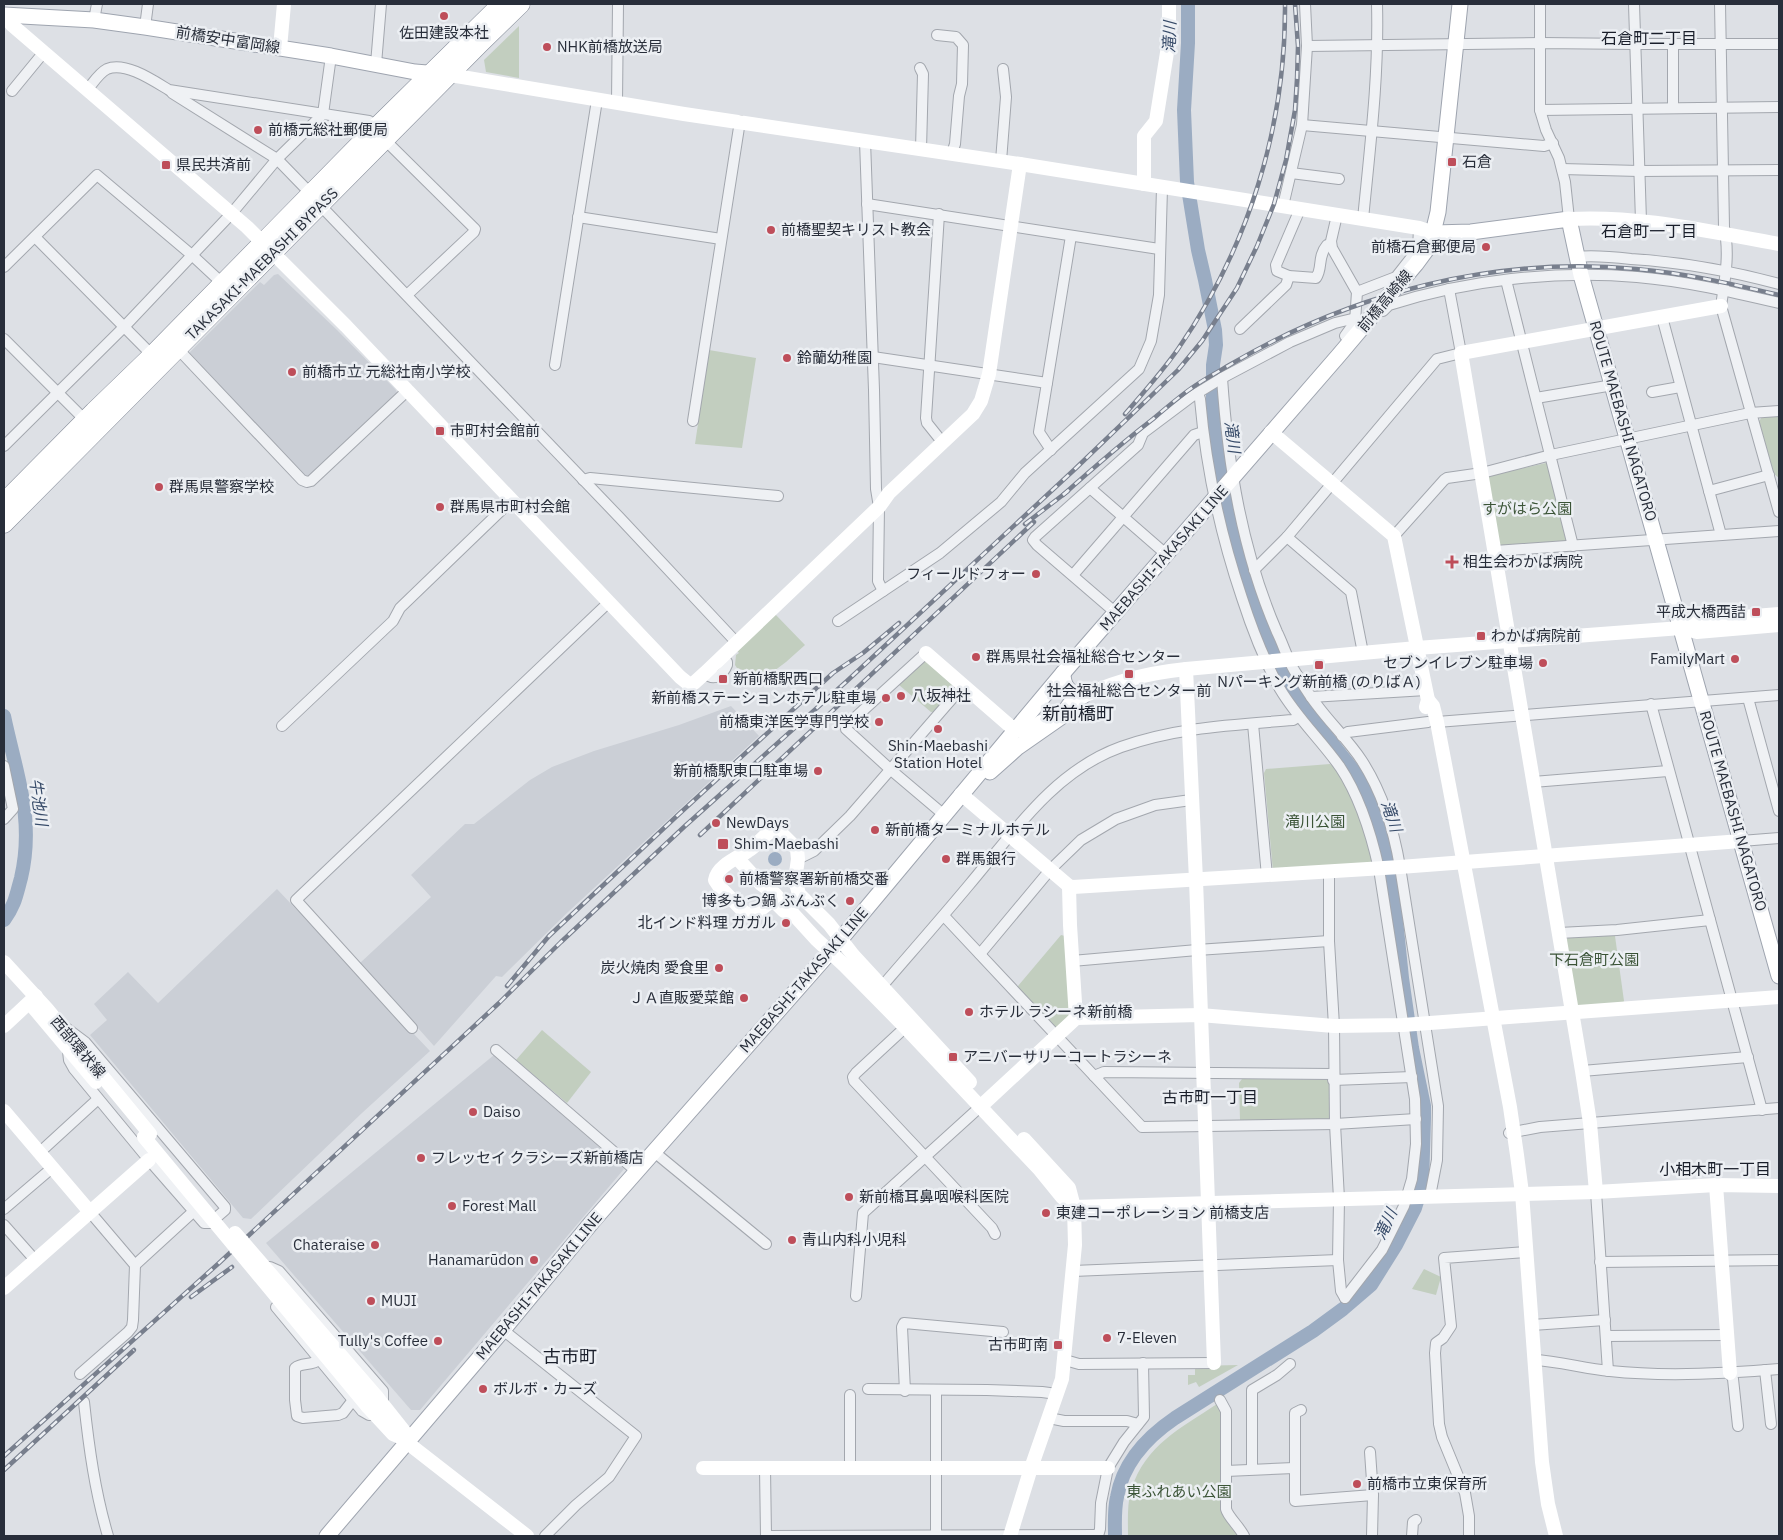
<svg xmlns="http://www.w3.org/2000/svg" width="1783" height="1540" font-family="'IBM Plex Sans','Noto Sans JP',sans-serif">
<rect width="100%" height="100%" fill="#dde0e5"/>
<g fill="#cbcfd6">
<polygon points="278,274 337,330 396,390 397,393 310,477 304,477 188,354 260,282 264,285 274,275"/>
<polygon points="731,706 759,736 568,912 502,977 496,976 434,1046 360,963 431,897 411,875 465,824 474,824 530,780 552,767 594,751 679,725"/>
<polygon points="277,889 430,1051 362,1113 251,1219 243,1218 90,1035 107,1020 94,1004 128,972 158,1003"/>
<polygon points="494,1055 624,1169 420,1410 411,1410 266,1243"/>
</g>
<g fill="#c2cebf">
<polygon points="519,26 519,78 486,72 484,60"/>
<polygon points="709,350 756,358 742,448 695,444"/>
<polygon points="1763,416 1779,416 1779,478 1774,474 1759,421"/>
<polygon points="1546,463 1550,466 1569,539 1566,542 1503,547 1499,544 1488,476"/>
<polygon points="775,614 805,645 786,662 762,680 749,672 737,668 735,665 736,655 739,653 737,651"/>
<polygon points="925,660 952,685 953,692 936,712 931,712 899,685 899,682"/>
<path d="M1330 764C1354 780 1366 834 1375 862L1273 871 1264 773 1266 769Z"/>
<polygon points="1611,933 1615,936 1624,1001 1623,1003 1581,1006 1577,1005 1566,940 1569,937"/>
<polygon points="1061,935 1065,936 1069,1013 1069,1016 1057,1027 1053,1027 1018,991 1018,986"/>
<polygon points="542,1030 591,1072 567,1103 516,1060"/>
<polygon points="1242,1079 1328,1080 1331,1083 1333,1118 1329,1121 1243,1124 1240,1120 1239,1083"/>
<polygon points="1424,1269 1441,1277 1436,1295 1412,1289"/>
<polygon points="1238,1365 1199,1387 1196,1382 1188,1385 1188,1375 1195,1375 1195,1366"/>
<path d="M1217 1404 1221 1406 1223 1508 1240 1536H1128C1128 1521 1127 1505 1131 1490 1146 1444 1180 1429 1217 1404Z"/>
</g>
<circle fill="#9bacc2" cx="775" cy="859" r="7"/>
<g fill="none" stroke-linecap="round" stroke-linejoin="round">
<g stroke="#9bacc2" stroke-width="14">
<path d="M4 716C16 774 35 818 21 878 16 896 15 905 4 920"/>
<path d="M1115 1536C1115 1524 1114 1510 1117 1497 1123 1463 1147 1437 1175 1418L1313 1331 1343 1309 1371 1285 1396 1245 1415 1208 1422 1185 1424 1118V1106L1412 1048 1402 978 1395 910 1380 825 1369 795 1357 775 1312 718 1293 689 1271 645 1253 604 1236 544 1220 471 1213 422V365L1216 345 1215 330 1205 280 1198 250 1187 182 1184 110 1188 43V4"/>
</g>
<defs>
<g id="street">
<polyline points="1540,4 1540,110 1546,130 1559,158 1565,182 1569,219"/>
<polyline points="1634,4 1641,221"/>
<path d="M1720 4 1724 227C1730 253 1725 279 1721 306L1779 512"/>
<polyline points="94,20 97,4"/>
<polyline points="145,27 148,4"/>
<polyline points="937,35 956,37 963,45 962,84 959,96 955,144 952,153"/>
<polyline points="1307,46 1541,43 1635,44 1779,44"/>
<polyline points="376,64 381,4"/>
<polyline points="920,68 923,74 921,149"/>
<path d="M88 89C93 83 99 73 107 69 125 61 154 81 169 90L369 121 377 126"/>
<polyline points="12,91 44,52"/>
<polyline points="172,93 277,159 310,193"/>
<polyline points="617,102 618,4"/>
<polyline points="1673,107 1673,44"/>
<polyline points="1540,110 1779,107"/>
<polyline points="1302,125 1544,146 1553,143"/>
<polyline points="385,140 475,229 474,232 407,295"/>
<polyline points="865,141 874,390 876,489 879,507 878,581 883,591"/>
<polyline points="1001,161 1006,97 1003,69"/>
<polyline points="1562,169 1639,171 1779,170"/>
<polyline points="1291,173 1339,179"/>
<polyline points="867,204 1159,249"/>
<polyline points="320,205 619,517 737,643"/>
<polyline points="1283,206 1302,125 1307,46 1305,4"/>
<path d="M1300 209 1276 265 1277 271 1289 276 1316 278C1323 268 1317 257 1327 245H1331"/>
<polyline points="939,214 926,418 927,423 943,443"/>
<polyline points="1337,215 1331,241 1332,248 1357,292 1355,322 1345,336"/>
<polyline points="578,217 721,239"/>
<path d="M1363 219C1370 147 1379 76 1377 4"/>
<polyline points="35,237 152,355"/>
<path d="M1577 257C1594 255 1613 257 1631 259 1680 262 1731 271 1779 284"/>
<polyline points="4,267 97,175 193,256 222,283"/>
<polyline points="1506,280 1573,546"/>
<polyline points="1357,292 1396,277 1418,249 1419,228"/>
<path d="M1383 311 1389 305C1466 280 1556 270 1637 277 1685 281 1732 292 1779 303"/>
<polyline points="1662,317 1721,535"/>
<polyline points="1240,329 1286,285 1289,276"/>
<polyline points="4,339 85,420"/>
<polyline points="178,349 302,480 307,482 311,481 408,390"/>
<polyline points="873,357 1047,383"/>
<polyline points="555,365 597,100"/>
<path d="M1222 378C1228 465 1242 551 1277 632 1283 644 1287 658 1294 670 1301 681 1308 694 1317 705 1331 724 1349 741 1362 761 1382 792 1394 831 1400 867L1438 1106 1437 1160 1430 1196"/>
<polyline points="1652,392 1680,387"/>
<path d="M1198 393 1200 399C1206 468 1220 533 1242 598 1252 629 1264 660 1280 689 1297 718 1321 740 1340 767 1360 797 1371 833 1379 869L1415 1099 1416 1144 1412 1179 1404 1206 1382 1250 1345 1298"/>
<polyline points="1536,398 1613,385"/>
<polyline points="693,421 740,121"/>
<polyline points="4,446 124,327 232,213 277,159 323,114 331,56"/>
<polyline points="1051,450 1039,432 1071,236"/>
<polyline points="583,480 590,478 778,496"/>
<polyline points="1090,488 1167,555"/>
<polyline points="1709,491 1769,475"/>
<polyline points="1394,536 1444,480 1447,478 1482,473 1551,455 1750,413 1779,411"/>
<polyline points="1495,551 1779,531"/>
<polyline points="1254,570 1287,537"/>
<polyline points="1073,575 1194,435 1203,432"/>
<polyline points="1116,613 1037,545 1033,540 1035,537 1138,445 1143,433 1191,397 1222,378 1290,342 1335,323 1356,318"/>
<polyline points="838,621 940,553 1001,502 1025,473 1139,369 1151,341 1159,295 1162,188"/>
<polyline points="926,653 847,725 846,729 891,770 943,814"/>
<polyline points="1363,653 1351,592 1287,537 1437,359 1461,353 1449,289"/>
<path d="M705 673C714 682 723 675 727 665V662L723 657"/>
<polyline points="1311,697 1426,690"/>
<polyline points="1748,698 1779,811"/>
<polyline points="1651,704 1762,1110"/>
<polyline points="1437,722 1779,695"/>
<polyline points="1253,724 1267,876"/>
<polyline points="282,726 393,621 400,608 512,500"/>
<polyline points="1342,736 1348,732 1428,722"/>
<polyline points="4,766 13,809 4,819"/>
<polyline points="1533,782 1668,771"/>
<polyline points="1741,841 1779,838"/>
<polyline points="798,859 814,851 850,816 963,686"/>
<polyline points="1329,872 1329,941 1334,1026 1335,1124 1339,1199 1338,1260 1341,1291 1345,1298"/>
<polyline points="944,916 1142,1127 1335,1124 1416,1119"/>
<polyline points="1559,933 1617,930 1710,920"/>
<polyline points="980,954 1050,870 1081,840 1116,819 1155,805 1191,800"/>
<polyline points="1072,961 1197,950 1329,941"/>
<path d="M878 991C908 956 939 921 969 885 1013 833 1054 771 1121 747 1177 727 1234 725 1293 720L1298 717"/>
<polyline points="910,1023 856,1073 853,1077 854,1081 992,1228 995,1234"/>
<polyline points="65,1027 85,1042 225,1207 225,1210 210,1223 204,1223 149,1160 74,1069 69,1060 68,1051"/>
<polyline points="412,1028 296,900 609,602"/>
<polyline points="496,1050 636,1171"/>
<polyline points="1582,1071 1748,1057"/>
<polyline points="1094,1076 1104,1072 1333,1074"/>
<polyline points="1333,1080 1412,1077"/>
<polyline points="1509,1133 1540,1127 1779,1108"/>
<polyline points="653,1151 766,1244"/>
<polyline points="39,1153 98,1099"/>
<polyline points="1596,1192 1608,1371"/>
<polyline points="4,1209 52,1168"/>
<polyline points="4,1225 35,1260"/>
<polyline points="1600,1262 1779,1260"/>
<polyline points="135,1265 194,1211"/>
<polyline points="1073,1271 1338,1260"/>
<polyline points="264,1272 270,1267 279,1271 383,1391 383,1405"/>
<polyline points="856,1296 863,1213 980,1107"/>
<polyline points="276,1307 362,1411 369,1415 375,1414"/>
<polyline points="1532,1325 1605,1320"/>
<polyline points="503,1330 636,1436 609,1477 576,1505 545,1536"/>
<polyline points="1607,1336 1727,1335"/>
<path d="M319 1360C311 1366 302 1362 295 1368V1400L297 1416 303 1418 338 1415 343 1413 353 1400"/>
<polyline points="1065,1360 1079,1364 1214,1363"/>
<path d="M1534 1360C1560 1361 1584 1369 1610 1371 1666 1377 1723 1374 1779 1369"/>
<polyline points="1765,1370 1771,1424"/>
<polyline points="1730,1373 1733,1379 1738,1426"/>
<polyline points="80,1374 128,1332 132,1327 133,1320 135,1265 90,1212"/>
<polyline points="868,1389 987,1390 1042,1392 1057,1394"/>
<polyline points="905,1391 902,1327 904,1323 1003,1332"/>
<polyline points="936,1391 936,1536"/>
<polyline points="850,1395 850,1468"/>
<path d="M1220 1400 1226 1411V1509C1228 1517 1239 1526 1244 1536"/>
<path d="M84 1402C89 1448 95 1492 108 1536"/>
<polyline points="1301,1410 1295,1413 1295,1501 1373,1495"/>
<polyline points="1049,1418 1064,1421 1127,1421 1138,1424"/>
<polyline points="1370,1452 1373,1495 1372,1536"/>
<polyline points="765,1468 766,1536 1098,1535"/>
<polyline points="1252,1469 1252,1390 1277,1375 1290,1364"/>
<polyline points="1226,1471 1294,1468"/>
<polyline points="1098,1536 1100,1529 1101,1503 1108,1468 1124,1442 1144,1417 1143,1363"/>
<polyline points="1412,1536 1413,1522 1416,1520"/>
<polyline points="1469,1536 1469,1516 1465,1493 1442,1437 1439,1424 1435,1353 1436,1343 1443,1338 1451,1326 1444,1258 1526,1252"/>
</g>
<g id="primary">
<polyline points="4,15 94,20 145,27 331,56 415,72 439,74"/>
<polyline points="1434,233 1471,232 1569,219 1581,275 1779,976"/>
<path d="M1063 673C1063 687 1069 693 1083 696"/>
<polyline points="990,772 1018,747 1061,717 1070,704"/>
<polyline points="327,1536 503,1330 592,1222 830,952 1063,673 1339,355 1416,264 1430,245 1438,212 1460,4"/>
</g>
<g id="highway">
<polyline points="4,502 94,411 152,355 377,126 501,4"/>
<polyline points="4,524 480,44 521,4"/>
</g>
</defs>
<use href="#street" stroke="#a3a7ae" stroke-width="12"/>
<use href="#primary" stroke="#9ea4af" stroke-width="17"/>
<use href="#highway" stroke="#868d9a" stroke-width="19"/>
<use href="#street" stroke="#eff1f4" stroke-width="10"/>
<g stroke="#fff" stroke-width="14">
<polyline points="5,16 12,25 247,227 346,326 680,677 690,685 694,683 705,673 879,507 889,493 973,414 981,401 989,374 1020,164"/>
<polyline points="280,48 284,4"/>
<polyline points="450,75 684,114 1020,164 1419,228 1434,233"/>
<polyline points="1144,184 1144,136 1156,121 1169,40 1169,4"/>
<path d="M1569 219C1640 215 1710 232 1779 244"/>
<polyline points="1271,432 1394,536 1428,700 1426,707"/>
<polyline points="1681,628 1693,621 1779,614"/>
<path d="M926 653 1010 726C1026 734 1027 732 1041 722"/>
<polyline points="1186,669 1196,880 1214,1363"/>
<polyline points="1428,700 1433,706 1437,722 1510,1107 1517,1155 1522,1193 1542,1462 1548,1504 1556,1536"/>
<path d="M1074 701C1109 682 1147 673 1186 669L1417 648 1681 628 1697 632 1779 625"/>
<polyline points="961,794 1069,886 1073,887 1400,867 1741,841"/>
<polyline points="737,858 761,884 775,894 816,939 844,965 905,1027 1040,1170 1062,1197 1074,1207 1596,1192 1716,1185 1779,1186"/>
<polyline points="1069,886 1070,925 1076,1018"/>
<path d="M784 911 775 902H770L756 913 746 914 719 886 715 880C717 866 737 858 748 851 757 846 763 835 773 830L779 831 797 849 798 859 795 880 799 894 829 924 853 955 970 1082"/>
<polyline points="4,962 47,1009 150,1134"/>
<polyline points="33,1007 96,1082"/>
<polyline points="4,1026 36,996"/>
<polyline points="980,1107 1076,1018 1200,1015 1334,1026 1403,1025 1779,997"/>
<polyline points="4,1111 90,1212"/>
<polyline points="1716,1185 1730,1373"/>
<polyline points="1596,1192 1590,1123 1582,1071 1461,353 1721,306"/>
<polyline points="4,1288 149,1160"/>
<polyline points="377,1397 404,1431 407,1442"/>
<polyline points="368,1407 393,1434 400,1437 527,1536"/>
<polyline points="703,1468 1108,1468"/>
<polyline points="1010,1536 1031,1468 1062,1379 1075,1245 1074,1207 1069,1188 1024,1139"/>
</g>
<use href="#primary" stroke="#fff" stroke-width="15"/>
<use href="#highway" stroke="#fff" stroke-width="18"/>
<defs>
<g id="rail">
<path d="M1125 414C1143 393 1162 372 1178 349 1248 248 1286 127 1285 4"/>
<path d="M1063 495C1092 469 1122 443 1153 419 1167 407 1181 395 1196 385 1208 377 1221 370 1233 363 1354 292 1497 256 1636 269 1685 273 1732 284 1779 295"/>
<polyline points="1025,524 1068,491"/>
<polyline points="700,835 1034,522"/>
<polyline points="507,986 549,936 679,814 833,673 863,653 899,623"/>
<polyline points="191,1297 232,1267"/>
<polyline points="4,1456 219,1263 499,1003 561,942 685,826 847,681 1075,469 1178,370 1202,341 1237,288 1257,246 1274,204 1286,160 1295,110 1297,79 1298,46 1295,4"/>
<polyline points="4,1470 134,1350"/>
</g>
</defs>
<use href="#rail" stroke="#787f8d" stroke-width="4.5"/>
<use href="#rail" stroke="#eceff3" stroke-width="2.5" stroke-dasharray="8" stroke-linecap="butt"/>
<g stroke="#fff" stroke-width="14">
<polyline points="144,1137 368,1407"/>
<polyline points="235,1233 377,1397"/>
</g>
</g>
<g fill="#be4e5a" stroke="#eceff3" stroke-width="2">
<circle cx="444" cy="16" r="5"/>
<circle cx="547" cy="47" r="5"/>
<circle cx="258" cy="130" r="5"/>
<rect x="1447" y="157" width="10" height="10" rx="2.5"/>
<rect x="161" y="160" width="10" height="10" rx="2.5"/>
<circle cx="771" cy="230" r="5"/>
<circle cx="1486" cy="247" r="5"/>
<circle cx="787" cy="358" r="5"/>
<circle cx="292" cy="372" r="5"/>
<rect x="435" y="426" width="10" height="10" rx="2.5"/>
<circle cx="159" cy="487" r="5"/>
<circle cx="440" cy="507" r="5"/>
<path d="M1449.5 554.5h5v5h5v5h-5v5h-5v-5h-5v-5h5z"/>
<circle cx="1036" cy="574" r="5"/>
<rect x="1751" y="607" width="10" height="10" rx="2.5"/>
<rect x="1476" y="631" width="10" height="10" rx="2.5"/>
<circle cx="976" cy="657" r="5"/>
<circle cx="1735" cy="659" r="5"/>
<circle cx="1543" cy="663" r="5"/>
<rect x="1314" y="660" width="10" height="10" rx="2.5"/>
<rect x="1124" y="669" width="10" height="10" rx="2.5"/>
<rect x="718" y="674" width="10" height="10" rx="2.5"/>
<circle cx="901" cy="696" r="5"/>
<circle cx="886" cy="698" r="5"/>
<circle cx="879" cy="722" r="5"/>
<circle cx="938" cy="729" r="5"/>
<circle cx="818" cy="771" r="5"/>
<circle cx="716" cy="823" r="5"/>
<circle cx="875" cy="830" r="5"/>
<rect x="717" y="838" width="12" height="12" rx="2.5"/>
<circle cx="946" cy="859" r="5"/>
<circle cx="729" cy="879" r="5"/>
<circle cx="850" cy="901" r="5"/>
<circle cx="786" cy="923" r="5"/>
<circle cx="719" cy="968" r="5"/>
<circle cx="744" cy="998" r="5"/>
<circle cx="969" cy="1012" r="5"/>
<rect x="948" y="1052" width="10" height="10" rx="2.5"/>
<circle cx="473" cy="1112" r="5"/>
<circle cx="421" cy="1158" r="5"/>
<circle cx="849" cy="1197" r="5"/>
<circle cx="452" cy="1206" r="5"/>
<circle cx="1046" cy="1213" r="5"/>
<circle cx="792" cy="1240" r="5"/>
<circle cx="375" cy="1245" r="5"/>
<circle cx="534" cy="1260" r="5"/>
<circle cx="371" cy="1301" r="5"/>
<circle cx="1107" cy="1338" r="5"/>
<circle cx="438" cy="1341" r="5"/>
<rect x="1053" y="1340" width="10" height="10" rx="2.5"/>
<circle cx="483" cy="1389" r="5"/>
<circle cx="1357" cy="1484" r="5"/>
</g>
<g text-anchor="middle" stroke-width="5" stroke-linejoin="round" paint-order="stroke">
<g font-size="15" fill="#282e3a" stroke="#eceff3" text-anchor="start">
<text x="444" y="38" text-anchor="middle">佐田建設本社</text>
<text x="557" y="52">NHK前橋放送局</text>
<text x="268" y="135">前橋元総社郵便局</text>
<text x="1462" y="167">石倉</text>
<text x="176" y="170">県民共済前</text>
<text x="781" y="235">前橋聖契キリスト教会</text>
<text x="1476" y="252" text-anchor="end">前橋石倉郵便局</text>
<text x="797" y="363">鈴蘭幼稚園</text>
<text x="302" y="377">前橋市立 元総社南小学校</text>
<text x="450" y="436">市町村会館前</text>
<text x="169" y="492">群馬県警察学校</text>
<text x="450" y="512">群馬県市町村会館</text>
<text x="1463" y="567">相生会わかば病院</text>
<text x="1026" y="579" text-anchor="end">フィールドフォー</text>
<text x="1746" y="617" text-anchor="end">平成大橋西詰</text>
<text x="1491" y="641">わかば病院前</text>
<text x="986" y="662">群馬県社会福祉総合センター</text>
<text x="1725" y="664" text-anchor="end">FamilyMart</text>
<text x="1533" y="668" text-anchor="end">セブンイレブン駐車場</text>
<text x="733" y="684">新前橋駅西口</text>
<text x="1319" y="687" text-anchor="middle">Nパーキング新前橋 (のりばＡ)</text>
<text x="1129" y="696" text-anchor="middle">社会福祉総合センター前</text>
<text x="911" y="701">八坂神社</text>
<text x="876" y="703" text-anchor="end">新前橋ステーションホテル駐車場</text>
<text x="869" y="727" text-anchor="end">前橋東洋医学専門学校</text>
<text x="938" y="751" text-anchor="middle">Shin-Maebashi<tspan x="938" dy="17">Station Hotel</tspan></text>
<text x="808" y="776" text-anchor="end">新前橋駅東口駐車場</text>
<text x="726" y="828">NewDays</text>
<text x="885" y="835">新前橋ターミナルホテル</text>
<text x="734" y="849">Shim-Maebashi</text>
<text x="956" y="864">群馬銀行</text>
<text x="739" y="884">前橋警察署新前橋交番</text>
<text x="840" y="906" text-anchor="end">博多もつ鍋 ぶんぶく</text>
<text x="776" y="928" text-anchor="end">北インド料理 ガガル</text>
<text x="709" y="973" text-anchor="end">炭火焼肉 愛食里</text>
<text x="734" y="1003" text-anchor="end">ＪＡ直販愛菜館</text>
<text x="979" y="1017">ホテル ラシーネ新前橋</text>
<text x="963" y="1062">アニバーサリーコートラシーネ</text>
<text x="483" y="1117">Daiso</text>
<text x="431" y="1163">フレッセイ クラシーズ新前橋店</text>
<text x="859" y="1202">新前橋耳鼻咽喉科医院</text>
<text x="462" y="1211">Forest Mall</text>
<text x="1056" y="1218">東建コーポレーション 前橋支店</text>
<text x="802" y="1245">青山内科小児科</text>
<text x="365" y="1250" text-anchor="end">Chateraise</text>
<text x="524" y="1265" text-anchor="end">Hanamarūdon</text>
<text x="381" y="1306">MUJI</text>
<text x="1117" y="1343">7-Eleven</text>
<text x="428" y="1346" text-anchor="end">Tully's Coffee</text>
<text x="1048" y="1350" text-anchor="end">古市町南</text>
<text x="493" y="1394">ボルボ・カーズ</text>
<text x="1367" y="1489">前橋市立東保育所</text>
</g>
<g font-size="15" fill="#282e3a" stroke="#eceff3">
<text transform="translate(228 40) rotate(9)" y="5">前橋安中富岡線</text>
<text transform="translate(262 264) rotate(-45)" y="5">TAKASAKI-MAEBASHI BYPASS</text>
<text transform="translate(1385 301) rotate(-50)" y="5">前橋高崎線</text>
<text transform="translate(1623 421) rotate(74)" y="5">ROUTE MAEBASHI NAGATORO</text>
<text transform="translate(1164 558) rotate(-49)" y="5">MAEBASHI-TAKASAKI LINE</text>
<text transform="translate(1733 811) rotate(74)" y="5">ROUTE MAEBASHI NAGATORO</text>
<text transform="translate(804 980) rotate(-49)" y="5">MAEBASHI-TAKASAKI LINE</text>
<text transform="translate(78 1047) rotate(50)" y="5">西部環状線</text>
<text transform="translate(539 1286) rotate(-50)" y="5">MAEBASHI-TAKASAKI LINE</text>
</g>
<g font-size="15" fill="#3b5437" stroke="#eceff3">
<text x="1527" y="514">すがはら公園</text>
<text x="1315" y="827">滝川公園</text>
<text x="1594" y="965">下石倉町公園</text>
<text x="1179" y="1497">東ふれあい公園</text>
</g>
<g font-size="16" font-style="italic" fill="#374b69" stroke="#eceff3">
<text transform="translate(1169 37) rotate(-88)" y="6">滝川</text>
<text transform="translate(1233 437) rotate(83)" y="6">滝川</text>
<text transform="translate(39 802) rotate(82)" y="6">牛池川</text>
<text transform="translate(1392 816) rotate(71)" y="6">滝川</text>
<text transform="translate(1385 1224) rotate(-65)" y="6">滝川</text>
</g>
<g font-size="16" fill="#1a1f2b" stroke="#eceff3">
<text x="1649" y="44">石倉町二丁目</text>
<text x="1649" y="237">石倉町一丁目</text>
<text x="1210" y="1103">古市町一丁目</text>
<text x="1715" y="1175">小相木町一丁目</text>
</g>
<g font-size="18" fill="#1a1f2b" stroke="#eceff3">
<text x="1078" y="720">新前橋町</text>
<text x="570" y="1363">古市町</text>
</g>
</g>
<rect width="1783" height="1540" fill="none" stroke="#282e3a" stroke-width="10"/>
</svg>
